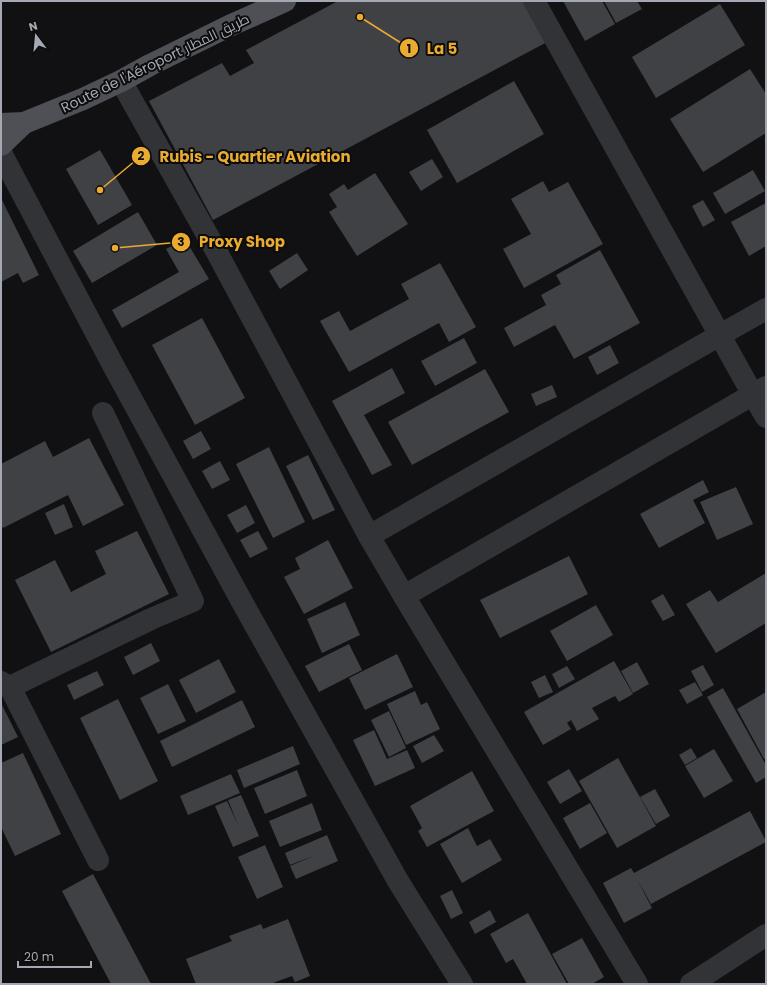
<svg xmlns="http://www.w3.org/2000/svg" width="767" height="985" font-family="Poppins,Cairo,sans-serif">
<rect width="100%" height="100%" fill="#111113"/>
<g fill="#404145">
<polygon points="338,1 527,1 549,41 213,220 149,101 222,63 230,76 254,63 246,50"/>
<polygon points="563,1 602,1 615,24 585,41"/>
<polygon points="604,1 637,1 642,9 616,23"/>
<polygon points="720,4 745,45 656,98 632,57"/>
<polygon points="750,69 766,94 766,133 703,172 670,119"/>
<polygon points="514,81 544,134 457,183 427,130"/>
<polygon points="100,150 132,205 98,225 66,169"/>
<polygon points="432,159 443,177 421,191 409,172"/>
<polygon points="753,170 765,191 725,214 713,193"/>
<polygon points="375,173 408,224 357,256 329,212 337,207 329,194 344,184 348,190"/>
<polygon points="543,181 549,192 568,182 603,244 524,288 503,249 531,234 511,199"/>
<polygon points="1,198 39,275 23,283 18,273 1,282"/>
<polygon points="703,200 715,220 703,227 692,206"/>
<polygon points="766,203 766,246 749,256 731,222"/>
<polygon points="138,212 157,245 92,283 73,251"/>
<polygon points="185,239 209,279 122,328 112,310 179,272 166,249"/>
<polygon points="600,250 640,323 574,359 555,325 514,347 504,328 546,305 541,295 561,284 556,275"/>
<polygon points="297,253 308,270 280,289 269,271"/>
<polygon points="440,263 476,327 449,342 439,323 349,372 320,321 339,311 350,331 409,299 401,284"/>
<polygon points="202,318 245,398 195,425 152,345"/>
<polygon points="464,338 477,363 435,386 421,361"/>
<polygon points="610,345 619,363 597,375 588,357"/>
<polygon points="392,368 405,393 364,415 392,465 372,475 332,401"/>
<polygon points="485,369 509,412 412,465 388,422"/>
<polygon points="552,385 557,397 536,406 531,394"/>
<polygon points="201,431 211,449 193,459 183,441"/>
<polygon points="89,438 124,505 83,526 68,495 3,528 1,525 1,464 45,441 53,457"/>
<polygon points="269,447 305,522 273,538 236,464"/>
<polygon points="308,455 335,510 313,520 286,466"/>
<polygon points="220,461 230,480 212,489 202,471"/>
<polygon points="703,480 709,492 693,500 705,523 659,548 640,514"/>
<polygon points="736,487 753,524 717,540 700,502"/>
<polygon points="64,504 73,527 55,535 45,513"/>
<polygon points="246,505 255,523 237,533 227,515"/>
<polygon points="137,531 169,594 51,652 15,580 55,560 71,592 106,574 95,551"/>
<polygon points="258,531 268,549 250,558 240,540"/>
<polygon points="328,540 353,588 304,614 284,577 300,569 295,558"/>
<polygon points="569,556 588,594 500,638 480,600"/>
<polygon points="766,573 766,623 716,653 686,604 710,590 718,602"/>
<polygon points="663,594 675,615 663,621 651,601"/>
<polygon points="345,602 360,635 322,653 307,619"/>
<polygon points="596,605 613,635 567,661 550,631"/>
<polygon points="151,643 160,661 133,675 124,657"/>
<polygon points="349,644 362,670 319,692 305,666"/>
<polygon points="397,654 413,687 365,710 349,678"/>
<polygon points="219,659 236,692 196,713 179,680"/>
<polygon points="614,661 633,694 619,702 615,696 592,708 599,719 577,731 571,720 567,723 571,729 543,745 524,712"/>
<polygon points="637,662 649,684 633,693 621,671"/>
<polygon points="703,665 714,685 702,692 691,671"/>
<polygon points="567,666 575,679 559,688 552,674"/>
<polygon points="97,671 104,685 74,700 67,685"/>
<polygon points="545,675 553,692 539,698 531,682"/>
<polygon points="695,682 703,695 687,704 679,690"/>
<polygon points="168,684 186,721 158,734 140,698"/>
<polygon points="723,688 766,765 766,777 756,783 707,697"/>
<polygon points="415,691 421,705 427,702 440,729 406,745 387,704"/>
<polygon points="766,692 766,758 764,759 737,709"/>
<polygon points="118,699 158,781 120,800 80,718"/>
<polygon points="242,700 255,727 172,767 160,741"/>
<polygon points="1,703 18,737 1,745"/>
<polygon points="389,711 406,748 389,757 371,720"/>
<polygon points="374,730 387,759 407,750 415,768 375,786 353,740"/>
<polygon points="434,735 444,751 422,763 413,746"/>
<polygon points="293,746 300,764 244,788 237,770"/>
<polygon points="691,748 697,758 685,765 679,755"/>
<polygon points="714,749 733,781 704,798 685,766"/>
<polygon points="23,753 61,834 15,856 1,827 1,763"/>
<polygon points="618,758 656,826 617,848 579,781"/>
<polygon points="569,769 582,791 560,804 547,782"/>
<polygon points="297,770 307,796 265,814 254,788"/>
<polygon points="472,771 494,811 427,847 418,831 422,828 410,806"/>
<polygon points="231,774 240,793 188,815 180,796"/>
<polygon points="655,789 670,816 656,824 640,797"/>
<polygon points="241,795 259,836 233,847 215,806 227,801 238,825 228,800"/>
<polygon points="312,803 322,830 280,847 269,821"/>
<polygon points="590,803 607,833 580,849 563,818"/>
<polygon points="750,811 766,841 766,842 651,904 637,879 652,908 624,923 603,883 631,868 634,873"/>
<polygon points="468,828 477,846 490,839 502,860 462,883 440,844"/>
<polygon points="327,835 338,861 296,879 290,866 316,855 290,865 285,853"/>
<polygon points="265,845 283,887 257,899 238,857"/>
<polygon points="93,874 151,984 111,984 62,891"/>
<polygon points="452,890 463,913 451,919 440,896"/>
<polygon points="490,910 496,922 475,934 469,922"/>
<polygon points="528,913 567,984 527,984 513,959 506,963 490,934"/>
<polygon points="288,919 310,976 295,982 292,976 270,984 196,984 186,959 232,941 229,936 261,924 263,929"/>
<polygon points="582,938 604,977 592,984 569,984 552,954"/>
</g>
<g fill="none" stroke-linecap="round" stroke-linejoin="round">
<g stroke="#323337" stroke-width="22">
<polyline points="534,1 753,395 766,417"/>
<polyline points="121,81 213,245 369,536 720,335 766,309"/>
<polyline points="1,153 113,365 241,600 398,881 462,984"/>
<polyline points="369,536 404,596"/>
<polyline points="1,682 10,687 98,860"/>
<polyline points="10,687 151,619 193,601 103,413"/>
<polyline points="637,984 404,596 766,387"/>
<polyline points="691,984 766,935"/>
</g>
<g stroke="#4e5056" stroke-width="22">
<polyline points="1,124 24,123 83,99 121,81 150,65 229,26 285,1"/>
<polyline points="1,145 24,123"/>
</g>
</g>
<g text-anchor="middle" stroke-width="4" stroke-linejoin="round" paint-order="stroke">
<g font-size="14" fill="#a3a8b3" stroke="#0c0c0d">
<text transform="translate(155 63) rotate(-26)" y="5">Route de l'Aéroport طريق المطار</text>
</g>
</g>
<path fill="none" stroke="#eaab31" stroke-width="1.5" d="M360 17L409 48M100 190L141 156M115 248L181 242"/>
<g fill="#eaab31" stroke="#0c0c0d" stroke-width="1.5">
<circle cx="360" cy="17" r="4"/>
<circle cx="100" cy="190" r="4"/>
<circle cx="115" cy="248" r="4"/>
<circle cx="409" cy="48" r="10"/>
<circle cx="141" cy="156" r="10"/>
<circle cx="181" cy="242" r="10"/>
</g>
<g font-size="12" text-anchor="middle" font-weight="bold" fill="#111">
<text x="409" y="53">1</text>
<text x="141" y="160">2</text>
<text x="181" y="246">3</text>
</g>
<g font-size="15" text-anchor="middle" font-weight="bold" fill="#eaab31" stroke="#0c0c0d" stroke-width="4" stroke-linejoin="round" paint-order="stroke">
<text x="442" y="54">La 5</text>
<text x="255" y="162">Rubis - Quartier Aviation</text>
<text x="242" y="247">Proxy Shop</text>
</g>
<rect width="767" height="985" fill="none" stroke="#a3a8b3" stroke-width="4"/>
<g transform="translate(36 36) rotate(344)" stroke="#0c0c0d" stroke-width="3" paint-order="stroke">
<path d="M0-3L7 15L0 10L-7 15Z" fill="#a3a8b3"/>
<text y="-6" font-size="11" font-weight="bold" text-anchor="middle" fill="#a3a8b3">N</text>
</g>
<path d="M18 961v6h73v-6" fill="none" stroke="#a3a8b3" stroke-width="2"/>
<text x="24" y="961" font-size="12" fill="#a3a8b3" stroke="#0c0c0d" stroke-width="3" paint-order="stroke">20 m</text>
</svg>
